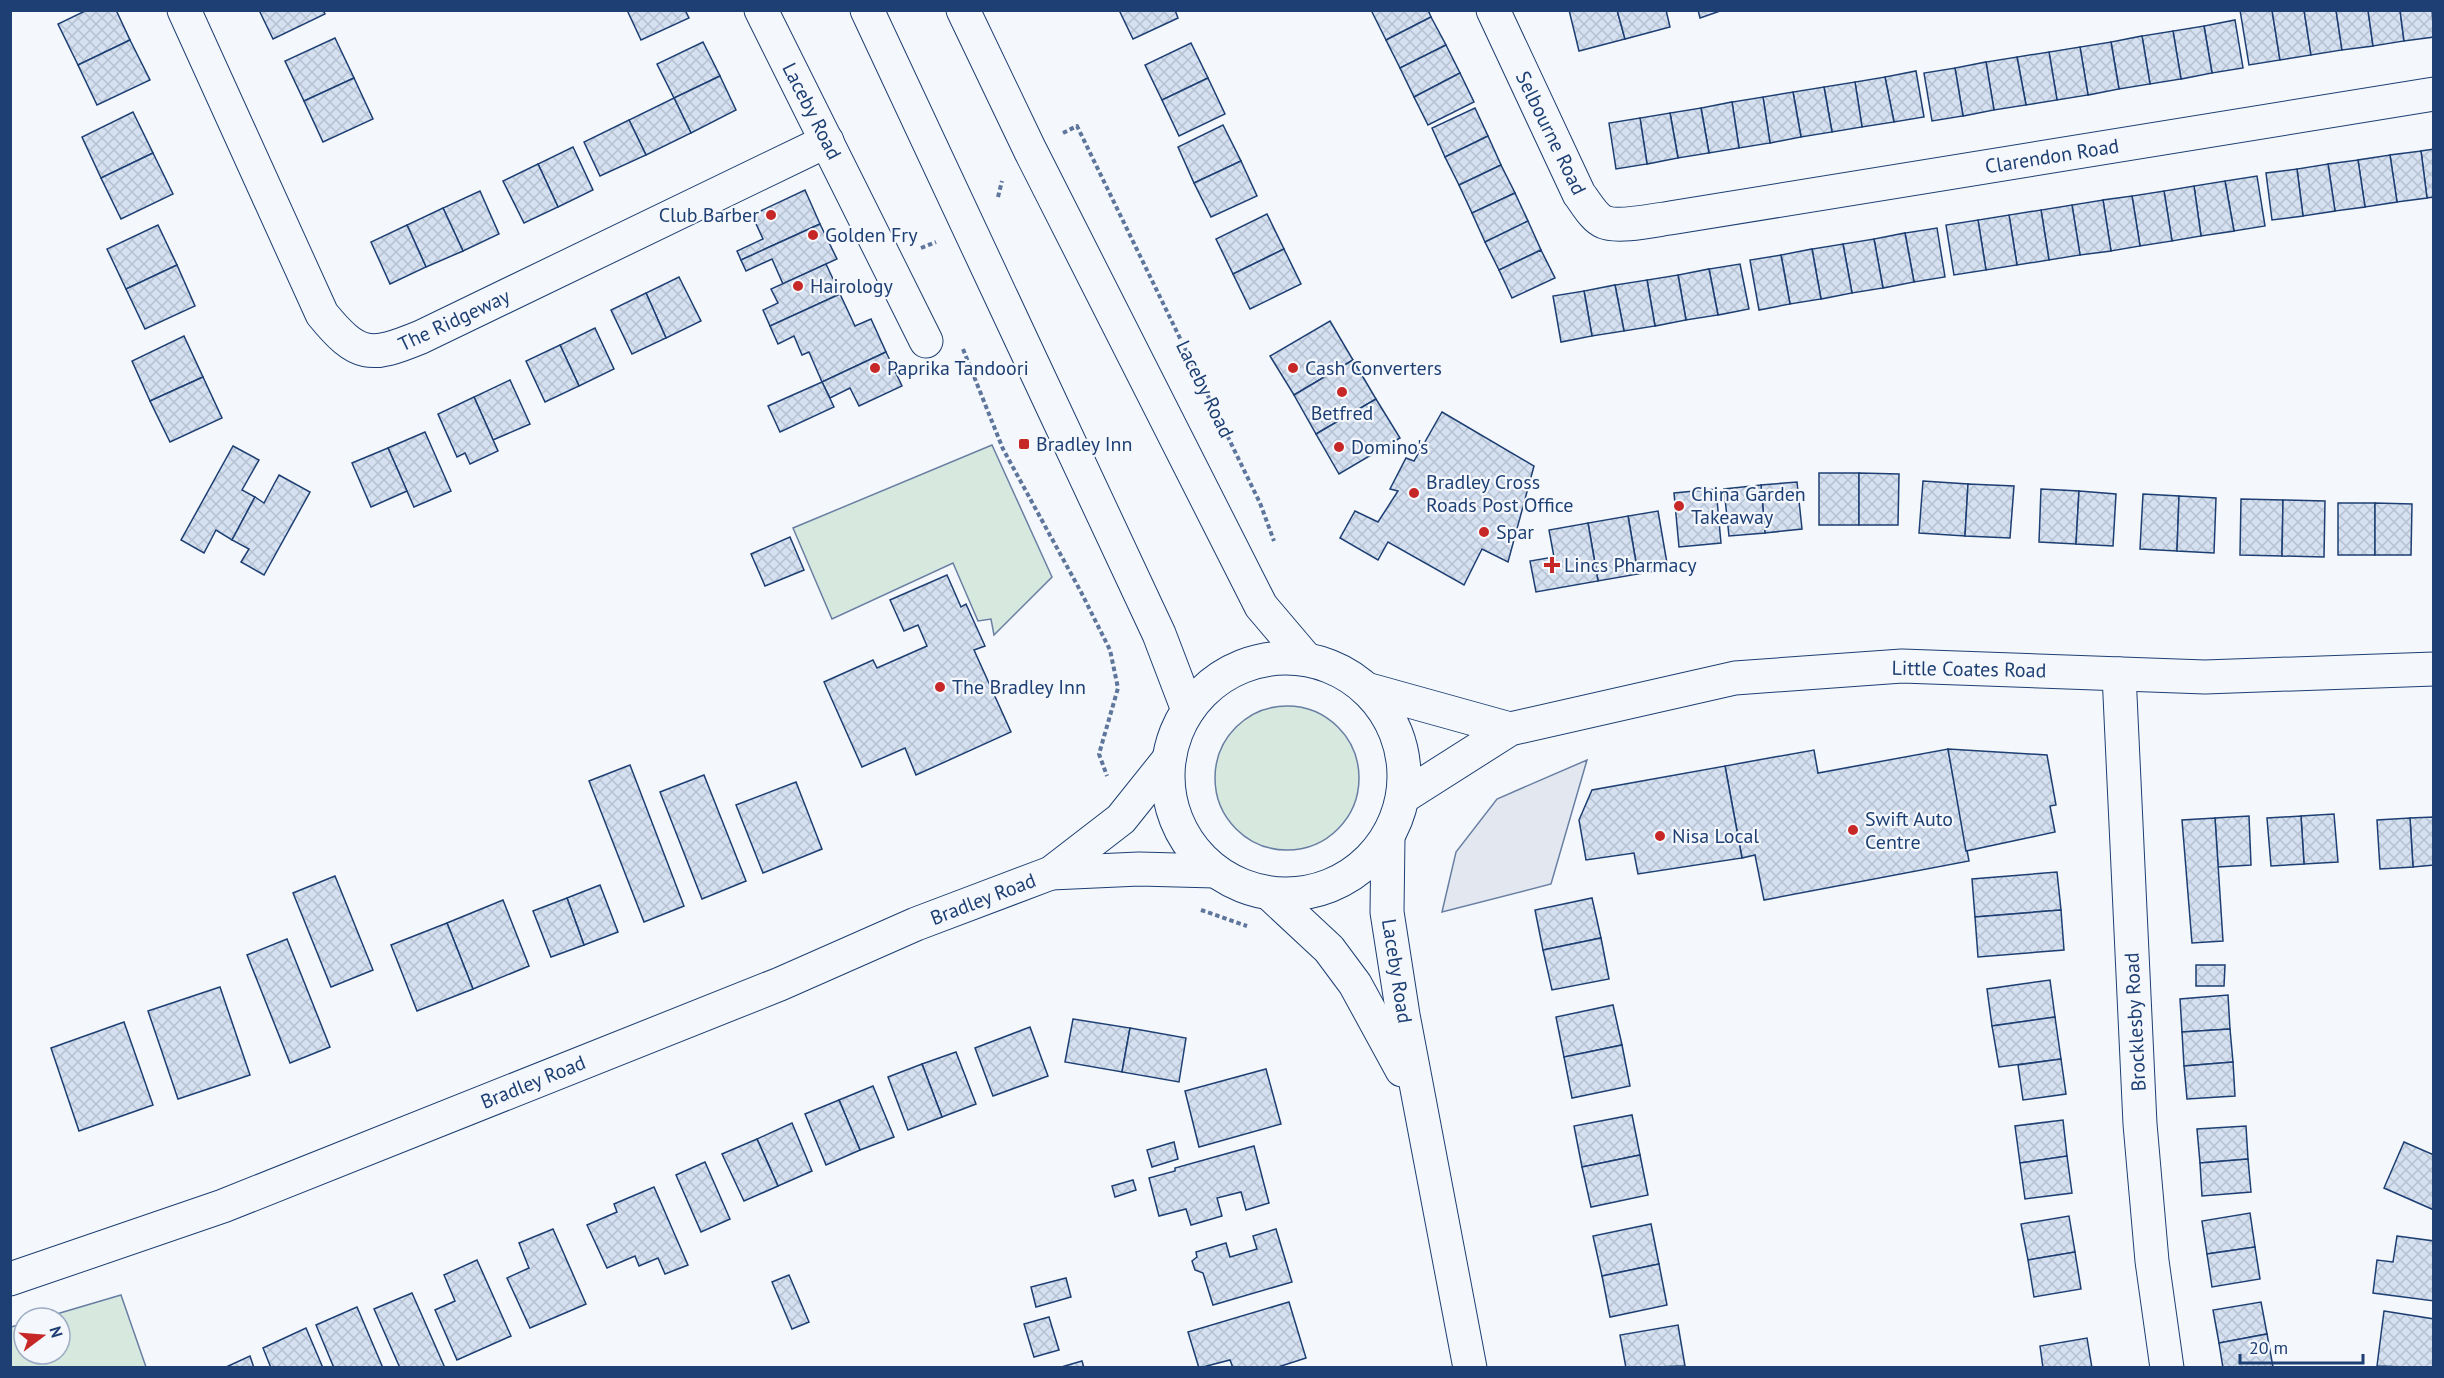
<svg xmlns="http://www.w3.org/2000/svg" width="2444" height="1378" font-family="'PT Sans',sans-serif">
<defs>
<pattern id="building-cross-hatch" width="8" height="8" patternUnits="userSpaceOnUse" patternTransform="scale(1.5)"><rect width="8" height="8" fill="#d5e0f0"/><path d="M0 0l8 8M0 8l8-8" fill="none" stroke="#b6c1d1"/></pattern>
</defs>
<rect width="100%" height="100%" fill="#f4f7fb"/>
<g fill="#d7e8df" stroke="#687fa3" stroke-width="1.5">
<polygon points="992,445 1052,577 994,635 991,619 978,621 953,563 832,619 793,528"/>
<circle cx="1287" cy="778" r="72"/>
<polygon points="121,1295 146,1367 11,1367 11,1327 24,1323 24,1354 60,1354 60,1318 43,1318"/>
</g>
<polygon fill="#e3e8f0" stroke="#687fa3" stroke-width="1.5" points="1587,760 1551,884 1442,912 1456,852 1497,799"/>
<g fill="url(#building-cross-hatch)" stroke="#1d3f73" stroke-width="1.5">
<polygon points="87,10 116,10 130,40 78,65 58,24"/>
<polygon points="259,10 323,10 325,14 273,39"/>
<polygon points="627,10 685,10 689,18 641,40"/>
<polygon points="1119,10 1175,10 1178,18 1133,39"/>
<polygon points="1374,10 1428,10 1431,17 1386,40 1372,12"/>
<polygon points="1569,10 1617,10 1625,39 1579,51"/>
<polygon points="1617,10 1666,10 1670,27 1625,39"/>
<polygon points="1698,10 1723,10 1700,18"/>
<polygon points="2240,10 2272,10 2280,60 2249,65"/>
<polygon points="2272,10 2304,10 2311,55 2280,60"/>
<polygon points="2304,10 2336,10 2342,50 2311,55"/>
<polygon points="2336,10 2368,10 2373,46 2342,50"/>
<polygon points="2368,10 2400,10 2404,41 2373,46"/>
<polygon points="2400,10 2432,10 2434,37 2404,41"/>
<polygon points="1431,17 1446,45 1400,68 1386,40"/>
<polygon points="2235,20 2243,68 2212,73 2204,26"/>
<polygon points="2204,26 2212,73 2181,79 2173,31"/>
<polygon points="2173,31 2181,79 2150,84 2142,36"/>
<polygon points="2142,36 2150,84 2119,89 2111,42"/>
<polygon points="335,38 354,78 304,101 285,61"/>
<polygon points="130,40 150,80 97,105 78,65"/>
<polygon points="703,42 720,76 674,98 657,64"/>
<polygon points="2111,42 2119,89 2088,95 2080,47"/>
<polygon points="1191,43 1208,78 1162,100 1145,65"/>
<polygon points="1446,45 1460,73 1414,97 1400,68"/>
<polygon points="2080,47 2088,95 2057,100 2049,52"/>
<polygon points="2049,52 2057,100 2026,105 2017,57"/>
<polygon points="2017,57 2026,105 1994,110 1986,62"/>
<polygon points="1986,62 1994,110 1963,116 1955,68"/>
<polygon points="1955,68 1963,116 1932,121 1924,73"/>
<polygon points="1916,71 1924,117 1894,122 1885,77"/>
<polygon points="1460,73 1474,102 1428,125 1414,97"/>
<polygon points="720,76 736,110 691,133 674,98"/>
<polygon points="1885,77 1894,122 1862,127 1855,82"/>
<polygon points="354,78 373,119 323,142 304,101"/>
<polygon points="1208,78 1225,114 1179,136 1162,100"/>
<polygon points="1855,82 1862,127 1832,132 1824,87"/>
<polygon points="1824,87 1832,132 1801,137 1793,92"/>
<polygon points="1793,92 1801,137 1770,143 1763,97"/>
<polygon points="1763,97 1770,143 1739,148 1732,102"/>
<polygon points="674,98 691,133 646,155 629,120"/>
<polygon points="1732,102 1739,148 1709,153 1701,108"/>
<polygon points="1475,108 1488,136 1445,157 1432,128"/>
<polygon points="1701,108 1709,153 1678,158 1670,113"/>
<polygon points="133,112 153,153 101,178 82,137"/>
<polygon points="1670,113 1678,158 1647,164 1640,118"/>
<polygon points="1640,118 1647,164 1616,169 1609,123"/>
<polygon points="629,120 646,155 600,176 584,142"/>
<polygon points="1223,125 1241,161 1194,183 1178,147"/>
<polygon points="1488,136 1501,165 1459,185 1445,157"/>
<polygon points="573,147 593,190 558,207 538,164"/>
<polygon points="2434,149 2434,197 2427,198 2421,151"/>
<polygon points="2421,151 2427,198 2397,202 2390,155"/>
<polygon points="153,153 173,194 121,219 101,178"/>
<polygon points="2390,155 2397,202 2365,207 2358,160"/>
<polygon points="2358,160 2365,207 2335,211 2328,164"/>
<polygon points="1241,161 1257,196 1211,217 1194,183"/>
<polygon points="538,164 558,207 524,223 503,181"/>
<polygon points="2328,164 2335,211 2303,216 2297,169"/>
<polygon points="1501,165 1515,193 1472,213 1459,185"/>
<polygon points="2297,169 2303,216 2272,220 2266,173"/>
<polygon points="2257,176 2265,226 2234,231 2225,181"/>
<polygon points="2225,181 2234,231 2201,236 2194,186"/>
<polygon points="2194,186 2201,236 2172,241 2164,191"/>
<polygon points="805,190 820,224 741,260 737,251 763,239 752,215"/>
<polygon points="480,191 499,234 463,251 443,208"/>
<polygon points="2164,191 2172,241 2140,246 2132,196"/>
<polygon points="1515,193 1528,221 1485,242 1472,213"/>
<polygon points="2132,196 2140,246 2111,251 2103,200"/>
<polygon points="2103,200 2111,251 2080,255 2072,205"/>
<polygon points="2072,205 2080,255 2049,260 2041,210"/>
<polygon points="443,208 463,251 426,267 407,225"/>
<polygon points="2041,210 2049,260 2017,265 2009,215"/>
<polygon points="1267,214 1284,249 1233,274 1216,239"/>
<polygon points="2009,215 2017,265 1986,270 1978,220"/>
<polygon points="1978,220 1986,270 1954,275 1946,225"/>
<polygon points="1528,221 1541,250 1499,270 1485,242"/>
<polygon points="820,224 837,259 783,284 772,259 746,271 741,260"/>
<polygon points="158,225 177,265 126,289 107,249"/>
<polygon points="407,225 426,267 390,284 371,242"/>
<polygon points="1937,228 1945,277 1914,282 1905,233"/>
<polygon points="1905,233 1914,282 1883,288 1874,239"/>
<polygon points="1874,239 1883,288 1852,293 1843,244"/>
<polygon points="1843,244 1852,293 1821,299 1812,249"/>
<polygon points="1284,249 1301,284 1250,309 1233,274"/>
<polygon points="1812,249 1821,299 1790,304 1781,255"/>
<polygon points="1541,250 1555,278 1512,298 1499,270"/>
<polygon points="1781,255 1790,304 1759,310 1750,260"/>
<polygon points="826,264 840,294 770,326 763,310 778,303 771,289"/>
<polygon points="1740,264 1749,309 1718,315 1709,269"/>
<polygon points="177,265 195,306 145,329 126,289"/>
<polygon points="1709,269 1718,315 1686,320 1678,275"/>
<polygon points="1678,275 1686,320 1655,326 1647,280"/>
<polygon points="679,277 701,321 666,338 646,293"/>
<polygon points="1647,280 1655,326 1624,331 1615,285"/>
<polygon points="1615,285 1624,331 1592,336 1584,291"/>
<polygon points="1584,291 1592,336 1561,342 1553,296"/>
<polygon points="646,293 666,338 632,354 611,310"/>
<polygon points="840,294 855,326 871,319 886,352 822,382 809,352 802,355 794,336 778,344 770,326"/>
<polygon points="1330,321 1353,360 1294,395 1270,356"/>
<polygon points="595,328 614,369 579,386 560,345"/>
<polygon points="184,336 203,377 150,401 132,361"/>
<polygon points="560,345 579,386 545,402 526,361"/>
<polygon points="886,352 902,386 859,406 850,388 830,398 822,382"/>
<polygon points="1353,360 1376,399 1316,434 1294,395"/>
<polygon points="203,377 222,418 170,442 150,401"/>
<polygon points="510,380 530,424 493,440 474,397"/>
<polygon points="822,382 834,407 780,432 768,406"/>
<polygon points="474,397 498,451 470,464 465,453 457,457 438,414"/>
<polygon points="1376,399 1400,438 1339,474 1316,434"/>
<polygon points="1442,412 1534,466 1508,562 1482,549 1464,585 1388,542 1378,560 1340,538 1355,511 1378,522 1398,491 1390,489 1406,458 1414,461"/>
<polygon points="425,432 451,491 414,507 388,448"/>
<polygon points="233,446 259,460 242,490 255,497 232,540 216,530 204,553 181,540"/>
<polygon points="388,448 407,491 371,507 352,463"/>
<rect x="1819" y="473" width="40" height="52"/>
<polygon points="1859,473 1899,474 1898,525 1859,525"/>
<polygon points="279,475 310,492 264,575 241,562 249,549 232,540 255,497 264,503"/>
<polygon points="1923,481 1968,484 1965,536 1919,533"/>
<polygon points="1797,482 1802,529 1765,533 1761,485"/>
<polygon points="1968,484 2014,486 2010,538 1965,536"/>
<polygon points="1761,485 1765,533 1729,536 1724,489"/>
<polygon points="1716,489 1721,543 1679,547 1674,493"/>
<polygon points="2041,489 2079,491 2076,544 2039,542"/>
<polygon points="2079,491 2116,494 2113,546 2076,544"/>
<polygon points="2143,494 2179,496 2177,551 2140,549"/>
<polygon points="2179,496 2216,498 2214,553 2177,551"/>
<polygon points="2241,499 2283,500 2282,556 2240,555"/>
<polygon points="2283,500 2325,501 2324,557 2282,556"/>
<rect x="2338" y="503" width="37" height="52"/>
<polygon points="2375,503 2412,504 2411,555 2375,555"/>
<polygon points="1658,511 1668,569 1638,574 1628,516"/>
<polygon points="1628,516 1638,574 1598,581 1588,523"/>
<polygon points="1588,523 1598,581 1536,592 1530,561 1554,557 1549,530"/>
<polygon points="790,537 804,570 765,586 751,554"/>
<polygon points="947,575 961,607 966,604 985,646 974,650 1011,732 916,775 905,748 862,767 824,682 873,660 877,668 927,646 918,625 904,631 890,600"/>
<polygon points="1948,749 1969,861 1764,900 1755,855 1742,858 1725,766 1814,750 1818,773"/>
<polygon points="1948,749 2047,755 2056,805 2050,806 2055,832 1966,851"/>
<polygon points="630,765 684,906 644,922 589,781"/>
<polygon points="1725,766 1742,858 1638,874 1634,853 1586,860 1579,820 1592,790"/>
<polygon points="704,775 746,881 702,899 660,792"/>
<polygon points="796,782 822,849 763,873 736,805"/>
<polygon points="2334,814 2338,862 2304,864 2301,816"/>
<polygon points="2249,816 2251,865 2218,867 2215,818"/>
<polygon points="2301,816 2304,864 2271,866 2267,818"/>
<polygon points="2434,817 2434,865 2413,867 2410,818"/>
<polygon points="2215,818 2223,941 2192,943 2182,820"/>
<polygon points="2410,818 2413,867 2380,869 2377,820"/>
<polygon points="2057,872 2061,910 1975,917 1972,879"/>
<polygon points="335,876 373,970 331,987 293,893"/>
<polygon points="600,885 618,932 584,945 567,898"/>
<polygon points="567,898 584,945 551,957 533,911"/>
<polygon points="1592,898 1601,938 1543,950 1535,910"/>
<polygon points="503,900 529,966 473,989 447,923"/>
<polygon points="2061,910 2064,950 1978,957 1975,917"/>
<polygon points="447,923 473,989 417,1011 391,945"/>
<polygon points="1601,938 1609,979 1552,990 1543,950"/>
<polygon points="287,939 330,1047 290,1063 247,955"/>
<polygon points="2196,965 2225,965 2224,986 2196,986"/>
<polygon points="2050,980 2055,1017 1992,1026 1987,989"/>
<polygon points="220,987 250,1075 178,1099 148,1011"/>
<polygon points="2228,995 2230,1029 2182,1032 2180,999"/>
<polygon points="1613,1005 1622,1045 1564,1057 1556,1017"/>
<polygon points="2055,1017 2061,1059 1999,1067 1992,1026"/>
<polygon points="1073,1019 1130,1028 1122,1072 1065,1062"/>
<polygon points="124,1022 153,1105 79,1131 51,1048"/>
<polygon points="1030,1027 1048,1076 993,1096 975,1048"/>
<polygon points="1130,1028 1186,1038 1179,1082 1122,1072"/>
<polygon points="2230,1029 2233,1062 2184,1066 2182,1032"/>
<polygon points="1622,1045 1630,1086 1572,1098 1564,1057"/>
<polygon points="956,1052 976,1104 942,1117 922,1064"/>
<polygon points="2061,1059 2066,1094 2023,1100 2018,1065"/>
<polygon points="2233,1062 2235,1096 2187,1099 2184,1066"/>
<polygon points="922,1064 942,1117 908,1130 888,1077"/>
<polygon points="1266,1069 1281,1124 1199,1147 1185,1091"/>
<polygon points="873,1086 894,1137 860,1150 839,1100"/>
<polygon points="839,1100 860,1150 826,1165 805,1114"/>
<polygon points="1632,1115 1640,1155 1582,1167 1574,1126"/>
<polygon points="2063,1120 2067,1156 2020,1163 2015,1126"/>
<polygon points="792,1123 812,1171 778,1186 757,1139"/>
<polygon points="2246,1126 2248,1159 2200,1163 2197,1129"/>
<polygon points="757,1139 778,1186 744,1201 722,1154"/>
<polygon points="1174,1142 1178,1159 1152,1167 1147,1150"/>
<polygon points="2404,1142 2434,1155 2434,1210 2384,1188"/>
<polygon points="1254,1146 1269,1203 1246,1210 1241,1192 1217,1198 1222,1216 1191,1225 1186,1209 1159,1216 1149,1178 1175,1171 1175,1168"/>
<polygon points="1640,1155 1648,1195 1591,1207 1582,1167"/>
<polygon points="2067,1156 2072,1193 2025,1199 2020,1163"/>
<polygon points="2248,1159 2251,1192 2202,1196 2200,1163"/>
<polygon points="705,1162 730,1219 701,1232 676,1175"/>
<polygon points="1133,1180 1136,1190 1115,1197 1112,1186"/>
<polygon points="654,1187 688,1265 665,1274 658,1258 639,1266 635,1256 607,1268 587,1225 617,1212 614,1204"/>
<polygon points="2250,1213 2255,1247 2207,1254 2202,1221"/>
<polygon points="2069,1216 2075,1252 2028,1260 2021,1224"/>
<polygon points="1651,1224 1659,1264 1602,1276 1593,1236"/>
<polygon points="553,1229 586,1304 530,1328 507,1278 529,1268 519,1243"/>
<polygon points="1276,1229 1292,1282 1213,1305 1203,1273 1195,1270 1192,1261 1197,1257 1196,1252 1226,1243 1230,1257 1257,1249 1253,1236"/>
<polygon points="2397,1236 2434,1241 2434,1301 2373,1293 2377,1260 2393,1262"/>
<polygon points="2255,1247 2260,1279 2212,1287 2207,1254"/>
<polygon points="2075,1252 2081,1289 2034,1297 2028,1260"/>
<polygon points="477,1260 511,1336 457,1360 435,1310 455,1301 444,1275"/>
<polygon points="1659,1264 1667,1305 1610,1317 1602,1276"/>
<polygon points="789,1275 809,1322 792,1329 772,1282"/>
<polygon points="1066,1278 1071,1297 1036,1307 1031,1287"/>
<polygon points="412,1293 445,1368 400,1368 374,1309"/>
<polygon points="1289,1302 1306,1358 1275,1368 1233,1368 1230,1360 1199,1368 1188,1332"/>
<polygon points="2261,1302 2267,1334 2219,1343 2213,1310"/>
<polygon points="357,1307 383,1368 334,1368 316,1325"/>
<polygon points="2384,1311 2434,1319 2434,1368 2377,1366"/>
<polygon points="1049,1317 1059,1350 1034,1357 1024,1324"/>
<polygon points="1678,1325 1685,1366 1626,1368 1620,1335"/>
<polygon points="306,1328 323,1368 271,1368 263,1348"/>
<polygon points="2267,1334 2273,1367 2223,1368 2219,1343"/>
<polygon points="2087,1338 2092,1368 2043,1368 2040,1346"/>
<polygon points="250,1356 254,1368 224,1368"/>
<polygon points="1082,1361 1084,1368 1058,1368"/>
</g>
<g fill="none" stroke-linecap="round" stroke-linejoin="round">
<defs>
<g id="minor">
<path d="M184 10 322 314C358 358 370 358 421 337L827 141"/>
<polyline points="761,10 926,341"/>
<path d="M1493 10 1579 194C1586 203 1594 218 1604 222 1618 228 1655 220 1670 218L2434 94"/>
<polyline points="2119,674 2140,1124 2152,1261 2167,1368"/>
</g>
<g id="tertiary">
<polyline points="1051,873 1139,869 1215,871"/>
<polyline points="10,1279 223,1206 780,984 916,924 1051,873 1121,819 1169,759"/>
</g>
<g id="secondary">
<polyline points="1366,689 1510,729"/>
<polyline points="1403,797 1510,729 1735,678 1902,666 2205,677 2434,669"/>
</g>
<g id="trunk">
<polyline points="867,10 1159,634 1188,710"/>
<polyline points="963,10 1030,150 1261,606 1306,659"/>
<circle cx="1286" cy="776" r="118"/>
<polyline points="1388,837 1387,912 1403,1015 1470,1368"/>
<polyline points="1270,894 1329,949 1355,984 1402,1070"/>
</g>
</defs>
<use href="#minor" stroke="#1d3f73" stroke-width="35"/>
<use href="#tertiary" stroke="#1d3f73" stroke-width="35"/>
<use href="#secondary" stroke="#1d3f73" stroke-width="35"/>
<use href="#trunk" stroke="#1d3f73" stroke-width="35"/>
<g stroke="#5e769c" stroke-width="4" stroke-dasharray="4.5 3" stroke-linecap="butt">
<polyline points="1063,133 1077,126 1260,503 1274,541"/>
<polyline points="998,197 1002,181"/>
<polyline points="921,248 936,242"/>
<polyline points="963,349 1003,449 1081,592 1110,650 1118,688 1099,754 1107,776"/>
<polyline points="1201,910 1247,926"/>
</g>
<use href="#minor" stroke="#f4f7fb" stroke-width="33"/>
<use href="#tertiary" stroke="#f4f7fb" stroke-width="33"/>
<use href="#secondary" stroke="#f4f7fb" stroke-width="33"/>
<use href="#trunk" stroke="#f4f7fb" stroke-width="33"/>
</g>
<g fill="#c62828" stroke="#f4f7fb" stroke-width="2">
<circle cx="771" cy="215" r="6"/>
<circle cx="813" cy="235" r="6"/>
<circle cx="798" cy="286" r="6"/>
<circle cx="875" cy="368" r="6"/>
<circle cx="1293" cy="368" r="6"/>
<circle cx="1342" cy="392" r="6"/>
<rect x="1018" y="438" width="12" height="12" rx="3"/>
<circle cx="1339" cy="447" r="6"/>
<circle cx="1414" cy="493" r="6"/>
<circle cx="1679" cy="506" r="6"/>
<circle cx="1484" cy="532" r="6"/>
<path d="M1549 556h6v6h6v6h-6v6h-6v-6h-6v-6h6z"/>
<circle cx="940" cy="687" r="6"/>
<circle cx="1853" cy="830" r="6"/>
<circle cx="1660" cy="836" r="6"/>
</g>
<g text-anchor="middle" stroke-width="4.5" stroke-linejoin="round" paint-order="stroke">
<g font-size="20" fill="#1d3f73" stroke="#f4f7fb">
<text transform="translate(812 111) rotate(63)" y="7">Laceby Road</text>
<text transform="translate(1551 133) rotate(64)" y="7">Selbourne Road</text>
<text transform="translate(2052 156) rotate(-9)" y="7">Clarendon Road</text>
<text transform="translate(454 320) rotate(-25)" y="7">The Ridgeway</text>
<text transform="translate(1205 389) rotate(64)" y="7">Laceby Road</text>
<text transform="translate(1969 669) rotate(1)" y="7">Little Coates Road</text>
<text transform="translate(983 899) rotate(-21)" y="7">Bradley Road</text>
<text transform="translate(1397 971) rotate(81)" y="7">Laceby Road</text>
<text transform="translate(2135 1022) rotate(-93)" y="7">Brocklesby Road</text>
<text transform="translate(533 1082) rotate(-22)" y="7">Bradley Road</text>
</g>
<g font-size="20" fill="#1d3f73" stroke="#f4f7fb" text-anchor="start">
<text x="759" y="222" text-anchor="end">Club Barber</text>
<text x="825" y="242">Golden Fry</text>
<text x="810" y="293">Hairology</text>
<text x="887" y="375">Paprika Tandoori</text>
<text x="1305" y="375">Cash Converters</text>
<text x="1342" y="420" text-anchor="middle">Betfred</text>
<text x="1036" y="451">Bradley Inn</text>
<text x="1351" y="454">Domino's</text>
<text x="1426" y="489">Bradley Cross<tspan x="1426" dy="23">Roads Post Office</tspan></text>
<text x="1691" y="501">China Garden<tspan x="1691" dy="23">Takeaway</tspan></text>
<text x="1496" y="539">Spar</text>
<text x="1564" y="572">Lincs Pharmacy</text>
<text x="952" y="694">The Bradley Inn</text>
<text x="1865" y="826">Swift Auto<tspan x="1865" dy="23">Centre</tspan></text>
<text x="1672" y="843">Nisa Local</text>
</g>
</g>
<rect width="2444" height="1378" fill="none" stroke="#1d3f73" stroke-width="24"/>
<g transform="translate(42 1336) rotate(74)"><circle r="28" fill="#f4f7fb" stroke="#9eadc5" stroke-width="1.5"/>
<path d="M0-4.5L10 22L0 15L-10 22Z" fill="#c62828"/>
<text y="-9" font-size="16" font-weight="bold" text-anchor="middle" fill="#1d3f73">N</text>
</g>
<path d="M2240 1354v9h123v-9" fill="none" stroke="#1d3f73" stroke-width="3"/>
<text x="2249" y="1354" font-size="18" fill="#1d3f73" stroke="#f4f7fb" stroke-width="4.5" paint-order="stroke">20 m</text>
</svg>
